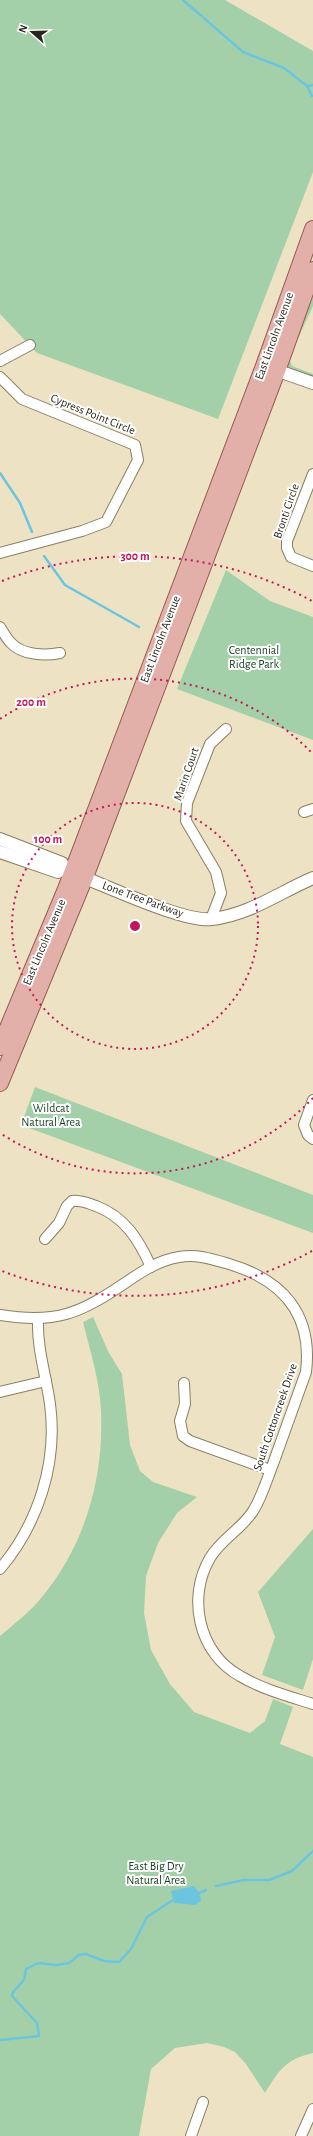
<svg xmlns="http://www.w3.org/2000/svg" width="313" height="2136" font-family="'Alegreya Sans',sans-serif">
<rect width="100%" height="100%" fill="#ede3c4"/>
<g fill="#a3d0a8">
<polygon points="0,0 225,0 313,51 313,172 218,419 37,353 0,314"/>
<polygon points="313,297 313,306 289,358 292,366 313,374 313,378 290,369 287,366 291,342"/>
<polygon points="226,570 270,601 313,617 313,740 177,689"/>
<polygon points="35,1087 313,1195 313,1233 21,1125"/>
<path d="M93 1317 109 1353 122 1374 130 1445 140 1471 153 1482 197 1497 177 1513 158 1543 146 1576 144 1613 151 1650 170 1684 194 1712 250 1733 265 1721 273 1699 293 1707 280 1744 313 1757V2053C286 2059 279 2070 265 2093L246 2064 235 2052 224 2047 207 2043 175 2048 151 2069 139 2136H0V1636C14 1624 30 1612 42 1597 85 1545 104 1478 101 1411 100 1381 90 1351 83 1322Z"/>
<polygon points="313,1529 313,1659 303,1690 262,1675 275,1637 258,1592"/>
</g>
<polygon fill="#6cc5df" points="194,1886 200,1894 201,1901 195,1905 174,1903 171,1891"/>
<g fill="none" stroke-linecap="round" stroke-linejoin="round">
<g stroke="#6cc5df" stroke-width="2.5">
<polyline points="183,0 243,52 284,68 307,86 312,96"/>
<polyline points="307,86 313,85"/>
<polyline points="0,473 20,503 32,532"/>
<polyline points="44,556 65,585 139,627"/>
<polyline points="216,1886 244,1880 269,1880 292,1871 313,1851"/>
<polyline points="199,1893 206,1890"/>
<polyline points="0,2040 39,2036 37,2023 12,1996 13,1992 24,1980 26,1969 38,1963 56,1965 69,1963 79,1955 86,1954 104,1961 119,1962 131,1949 147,1917 173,1900"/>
</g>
<defs>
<g id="minor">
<polyline points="0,361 30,345"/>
<polyline points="0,377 22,399 135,445 138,460 106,522 82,531 0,553"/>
<polyline points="313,474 287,541 287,548 291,557 313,566"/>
<path d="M0 627C3 632 7 639 11 643 22 655 45 656 60 653"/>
<polyline points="304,812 313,809"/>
<polyline points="211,919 221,893 216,872 186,821 187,803 210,744 226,729"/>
<polyline points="313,1100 304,1125 308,1135 313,1139"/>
<path d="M45 1239 59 1223 67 1206 72 1201C81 1200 87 1203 96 1206 125 1217 139 1240 151 1267"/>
<path d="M0 1315C56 1324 79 1314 125 1283 141 1272 159 1260 179 1257 197 1254 212 1259 229 1264 283 1280 313 1314 306 1372 295 1403 284 1433 273 1464 267 1479 262 1497 253 1511 242 1529 221 1539 210 1558 187 1597 198 1653 240 1676 262 1689 288 1696 313 1704"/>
<polyline points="184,1383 185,1404 180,1421 183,1436 190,1441 270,1470"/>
<polyline points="0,1392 46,1381"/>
<path d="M0 1569C38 1524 58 1463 50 1404 46 1375 37 1349 38 1320"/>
<polyline points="191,2136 203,2102"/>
<polyline points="301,2136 313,2109"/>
</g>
<g id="tertiary">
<polyline points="270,368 313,383"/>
<polyline points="0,839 62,863 62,869"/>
<polyline points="0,852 58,872 62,869"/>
<path d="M62 869C95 880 182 923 212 919 249 915 280 892 313 878"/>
</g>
<g id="primary">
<polyline points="0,1047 66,889 264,366 313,229"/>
<polyline points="0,1083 85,877 277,371 313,270"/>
</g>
</defs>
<use href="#minor" stroke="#887f63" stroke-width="12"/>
<use href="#tertiary" stroke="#887f63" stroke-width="14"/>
<use href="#primary" stroke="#965c52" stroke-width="18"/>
<use href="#minor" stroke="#fff" stroke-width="10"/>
<use href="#tertiary" stroke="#fff" stroke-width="12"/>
<use href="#primary" stroke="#e3afa9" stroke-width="16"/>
</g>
<g fill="none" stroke="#c2185b" stroke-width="2" stroke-dasharray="2 4">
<circle cx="135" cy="926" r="123"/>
<path d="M313 1098A247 247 0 0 1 0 1133M0 719A247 247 0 0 1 313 754"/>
<path d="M312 1251A370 370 0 0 1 2 1271M2 581A370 370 0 0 1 312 601"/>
</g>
<g text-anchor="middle" stroke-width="4" stroke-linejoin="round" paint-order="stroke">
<g font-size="12" fill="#2a261b" stroke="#fff">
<text transform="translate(274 336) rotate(-70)" y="4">East Lincoln Avenue</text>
<text transform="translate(93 414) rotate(22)" y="4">Cypress Point Circle</text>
<text transform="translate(286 511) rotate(-71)" y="4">Bronti Circle</text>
<text transform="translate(160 639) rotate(-69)" y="4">East Lincoln Avenue</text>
<text transform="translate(186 774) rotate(-71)" y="4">Marin Court</text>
<text transform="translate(143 899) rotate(20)" y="4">Lone Tree Parkway</text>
<text transform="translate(44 942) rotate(-67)" y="4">East Lincoln Avenue</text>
<text transform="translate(275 1417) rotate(-71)" y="4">South Cottoncreek Drive</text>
</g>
<g font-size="12" fill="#143e1e" stroke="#fff">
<text x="254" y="654">Centennial<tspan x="254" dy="14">Ridge Park</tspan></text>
<text x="51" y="1112">Wildcat<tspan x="51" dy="14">Natural Area</tspan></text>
<text x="156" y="1870">East Big Dry<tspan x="156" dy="14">Natural Area</tspan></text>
</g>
</g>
<circle cx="135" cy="926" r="6" fill="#c2185b" stroke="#fff" stroke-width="2"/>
<g font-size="12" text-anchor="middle" font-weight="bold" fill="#c2185b" stroke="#fff" stroke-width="4" stroke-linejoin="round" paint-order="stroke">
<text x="135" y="560">300 m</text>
<text x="31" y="706">200 m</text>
<text x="48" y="843">100 m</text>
</g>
<g transform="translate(32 32) rotate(290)" stroke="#ffffff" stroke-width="3" paint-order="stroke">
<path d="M0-3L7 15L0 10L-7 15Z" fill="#2a261b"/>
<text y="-6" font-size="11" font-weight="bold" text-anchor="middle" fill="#2a261b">N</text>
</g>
</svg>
